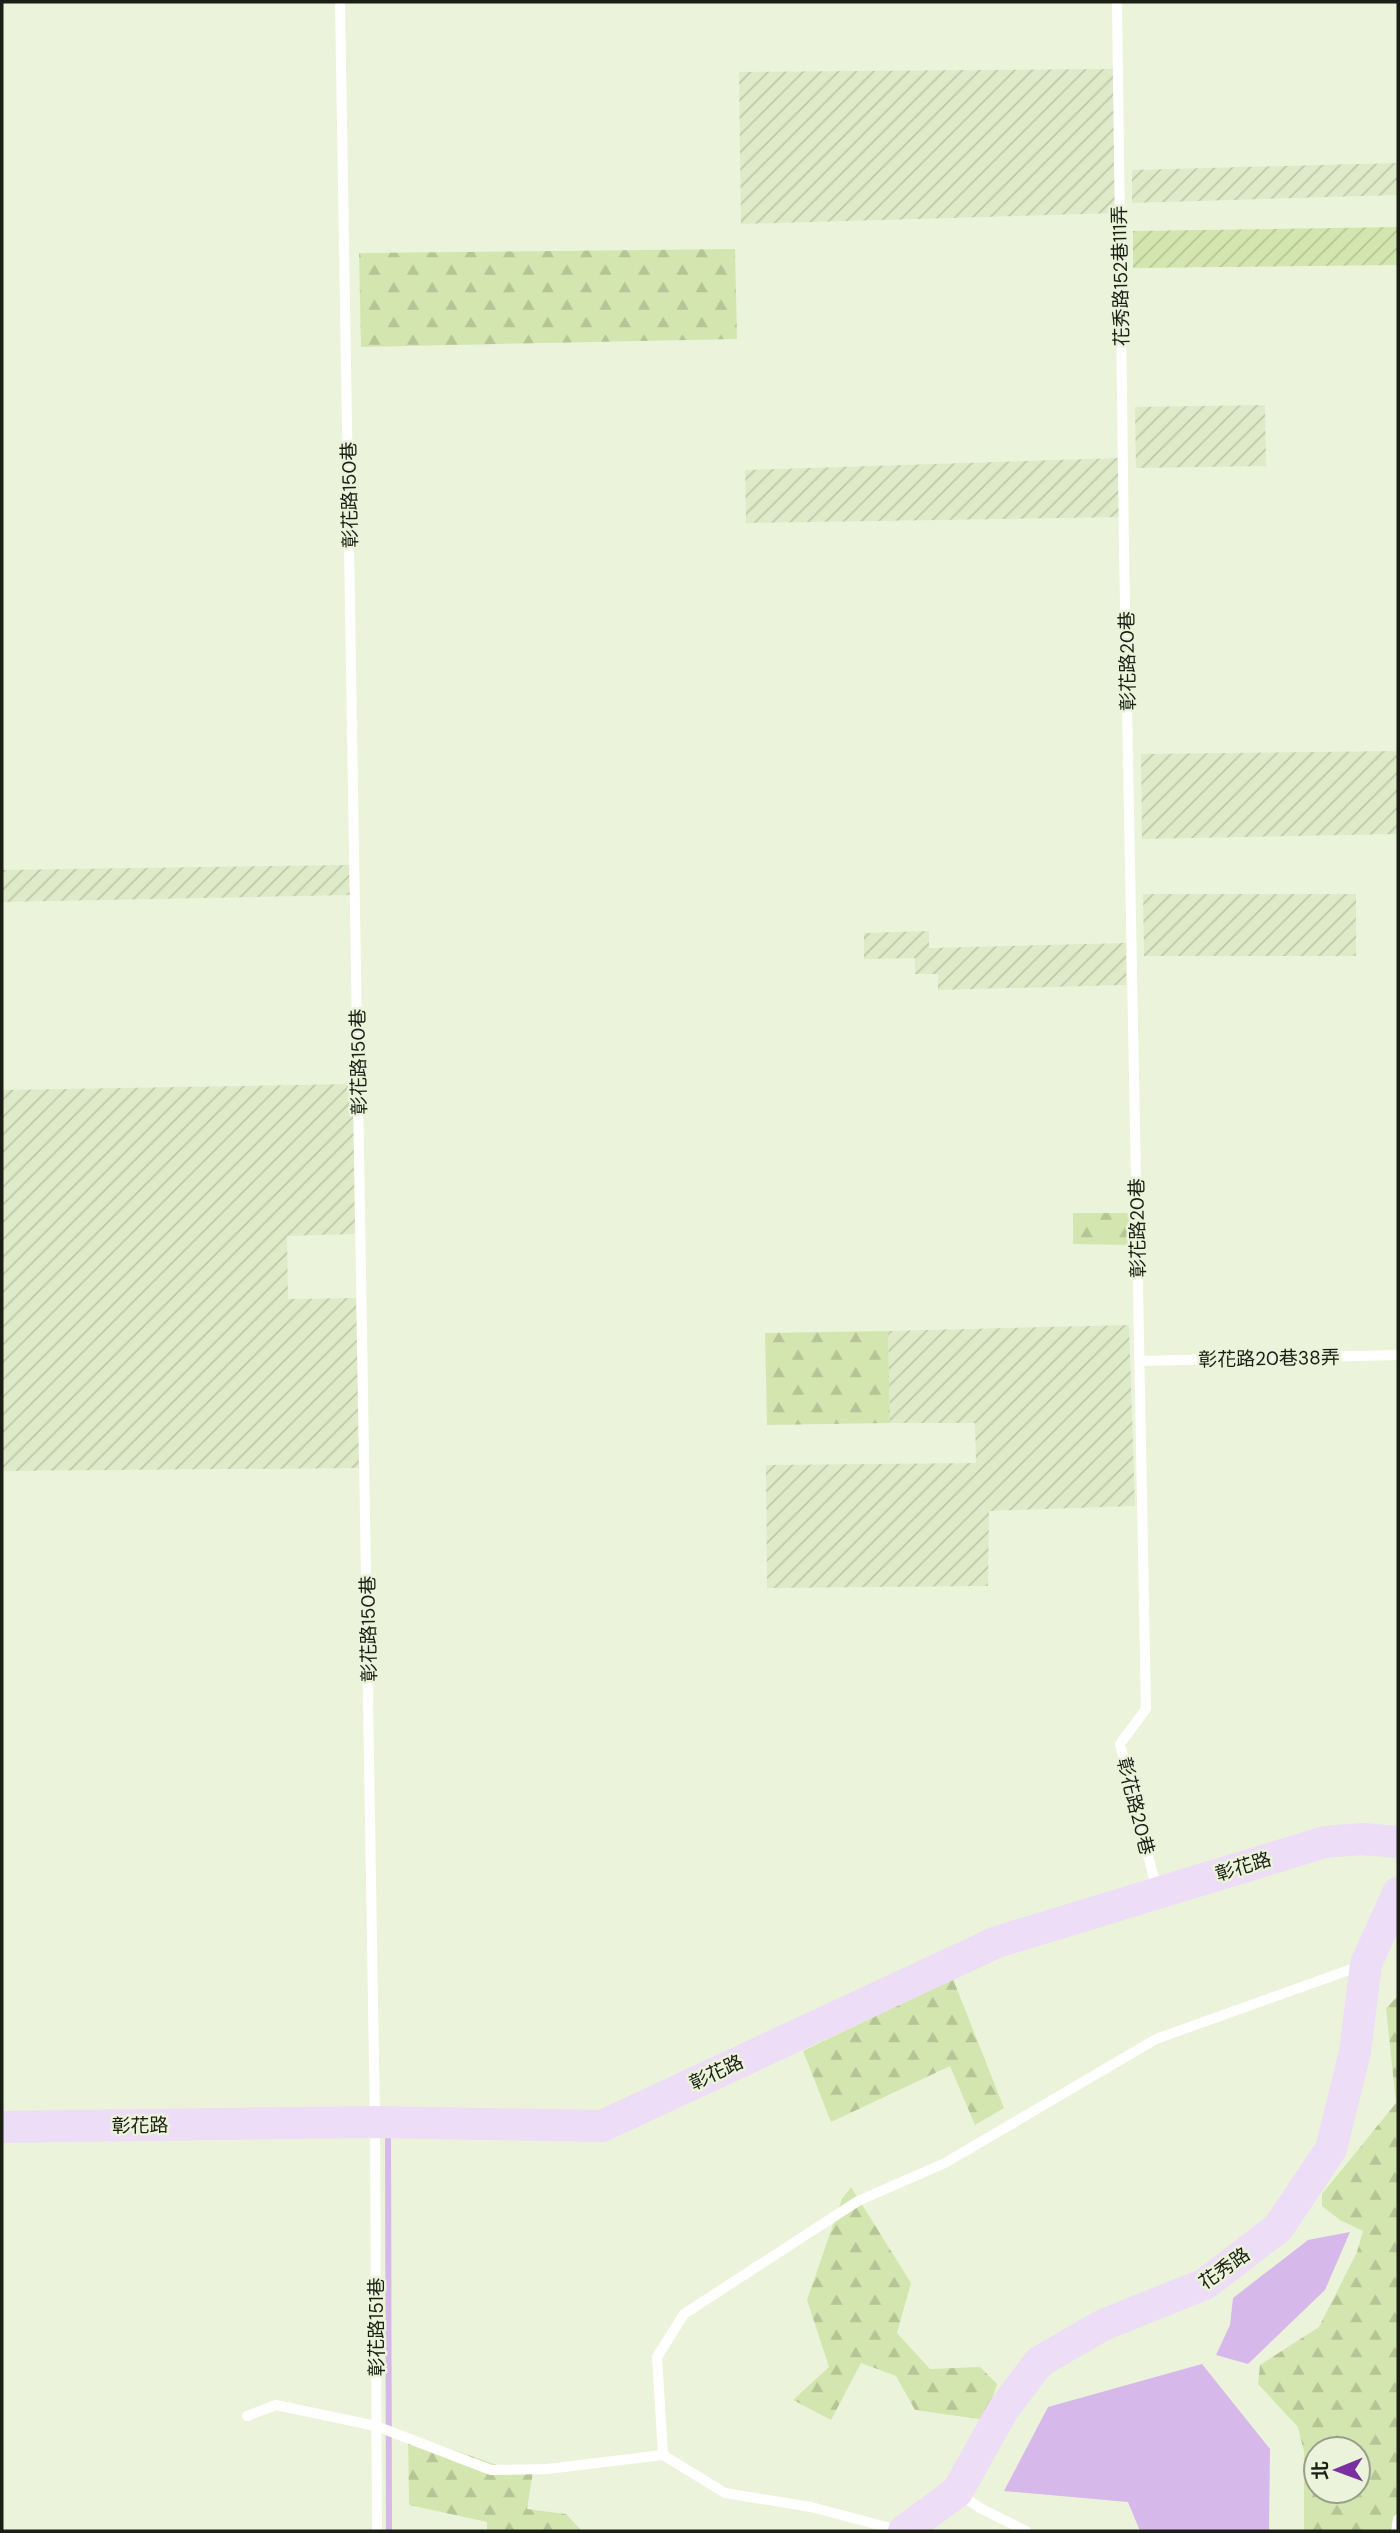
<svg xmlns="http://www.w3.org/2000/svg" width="1400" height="2533" font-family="'DM Sans','Noto Sans TC',sans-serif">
<defs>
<pattern id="industrial-furrows" width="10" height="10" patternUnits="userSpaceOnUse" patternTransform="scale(1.75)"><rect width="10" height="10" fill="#dfeac9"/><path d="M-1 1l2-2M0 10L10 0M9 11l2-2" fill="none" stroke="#bfc8ac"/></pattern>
<pattern id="forest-firs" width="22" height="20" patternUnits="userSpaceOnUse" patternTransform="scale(1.75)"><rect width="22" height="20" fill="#d4e6b0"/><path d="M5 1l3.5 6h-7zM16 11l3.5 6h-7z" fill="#b5c596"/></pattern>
<pattern id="garden-furrows" width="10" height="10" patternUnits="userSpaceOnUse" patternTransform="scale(1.75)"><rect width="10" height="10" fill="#d4e6b0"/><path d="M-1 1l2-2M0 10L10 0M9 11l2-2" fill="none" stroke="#b5c596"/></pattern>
</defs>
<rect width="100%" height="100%" fill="#ebf4da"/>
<g fill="url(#industrial-furrows)">
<polygon points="1116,69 1118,213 741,224 739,72"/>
<polygon points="1398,163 1398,195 1132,203 1132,170"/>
<polygon points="1265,405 1266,466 1136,468 1135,407"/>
<polygon points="1122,458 1123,517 746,523 745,470"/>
<polygon points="1398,751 1398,834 1142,839 1141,754"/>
<polygon points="349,865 350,895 2,902 2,870"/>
<polygon points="1143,894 1356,894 1356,956 1144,956"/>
<polygon points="929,931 929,948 1126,943 1126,985 938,990 938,974 915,974 915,958 864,959 864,933"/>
<polygon points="353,1084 355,1234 287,1236 288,1299 356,1298 359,1468 2,1471 2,1090"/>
<polygon points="1129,1325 1135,1506 989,1511 988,1586 767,1588 766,1465 976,1463 975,1423 890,1423 888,1331"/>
</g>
<g fill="url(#forest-firs)" fill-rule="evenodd">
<polygon points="735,249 737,339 361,347 359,253"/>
<polygon points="1073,1213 1130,1213 1130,1245 1073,1244"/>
<polygon points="888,1331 890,1423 767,1425 765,1333"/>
<polygon points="953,1979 1004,2108 975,2125 950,2066 831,2122 803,2051"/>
<path d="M1398 1996V2517L1395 2531H1304V2452L1298 2427 1258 2384 1260 2365 1319 2327 1357 2252 1363 2231 1340 2220 1322 2206V2194L1396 2103 1386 2008ZM1316 2449H1358V2491H1316Z"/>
<polygon points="851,2187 911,2283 897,2333 930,2369 980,2367 997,2384 991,2403 993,2421 915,2410 896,2376 861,2363 831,2420 793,2400 829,2367 807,2300 842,2199"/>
<polygon points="408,2434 497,2465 534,2466 527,2509 566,2514 582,2531 487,2531 487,2522 409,2505"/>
</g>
<polygon fill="url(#garden-furrows)" points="1398,227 1398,265 1133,268 1133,231"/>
<g fill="#d6b8ea">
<polygon points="1350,2232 1325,2290 1248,2364 1216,2355 1230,2325 1233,2298 1308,2240"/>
<polygon points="1202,2364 1270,2449 1269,2531 1140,2531 1128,2502 1004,2491 1048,2407"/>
</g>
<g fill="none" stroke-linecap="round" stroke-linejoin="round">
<polyline stroke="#d6b8ea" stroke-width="6" points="388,2130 389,2531"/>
<g stroke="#fff" stroke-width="10">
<polyline points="340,2 375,2122 377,2531"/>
<polyline points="1117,2 1124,549 1146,1709 1120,1744 1157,1891"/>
<polyline points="1140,1361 1398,1355"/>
<polyline points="247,2416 276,2405 376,2426 491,2470 547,2469 663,2455 725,2493 811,2507 902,2531"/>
<polyline points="663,2455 657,2357 684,2314 858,2201 945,2163 1156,2039 1360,1966"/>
<polyline points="958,2493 980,2508 1026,2531"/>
<polyline points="1396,2531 1398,2519"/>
</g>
<g stroke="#edddf6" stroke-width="32">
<polyline points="2,2127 375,2122 602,2126 997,1942 1325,1842 1362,1839 1398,1842"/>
<polyline points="904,2531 957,2492 1003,2410 1039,2362 1103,2325 1205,2284 1278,2228 1331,2149 1355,2052 1366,1964 1398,1893"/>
</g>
</g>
<g text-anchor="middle" stroke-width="5" stroke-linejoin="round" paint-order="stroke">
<g font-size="19" fill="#1b1e14" stroke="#ebf4da">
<text transform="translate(1120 276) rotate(-91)" y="7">花秀路152巷111弄</text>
<text transform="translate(349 495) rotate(-91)" y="7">彰花路150巷</text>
<text transform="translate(1127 661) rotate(-91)" y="7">彰花路20巷</text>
<text transform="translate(358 1062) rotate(-91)" y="7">彰花路150巷</text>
<text transform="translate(1137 1228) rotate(-91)" y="7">彰花路20巷</text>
<text transform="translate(1269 1358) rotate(-1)" y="7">彰花路20巷38弄</text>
<text transform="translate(368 1629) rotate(-91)" y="7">彰花路150巷</text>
<text transform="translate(1136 1806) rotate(76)" y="7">彰花路20巷</text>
<text transform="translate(1243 1866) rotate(-17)" y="7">彰花路</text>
<text transform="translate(716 2072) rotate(-25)" y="7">彰花路</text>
<text transform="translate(140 2125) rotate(-1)" y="7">彰花路</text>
<text transform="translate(1224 2268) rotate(-35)" y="7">花秀路</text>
<text transform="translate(376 2327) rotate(-90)" y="7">彰花路151巷</text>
</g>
</g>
<rect width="1400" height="2533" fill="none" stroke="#1b1e14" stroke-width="7"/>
<g transform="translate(1337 2470) rotate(269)"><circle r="33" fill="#ebf4da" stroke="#989e8b" stroke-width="2"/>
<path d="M0-5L12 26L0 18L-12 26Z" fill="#7b30a1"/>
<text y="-10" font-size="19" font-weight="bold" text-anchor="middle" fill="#1b1e14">北</text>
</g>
</svg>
